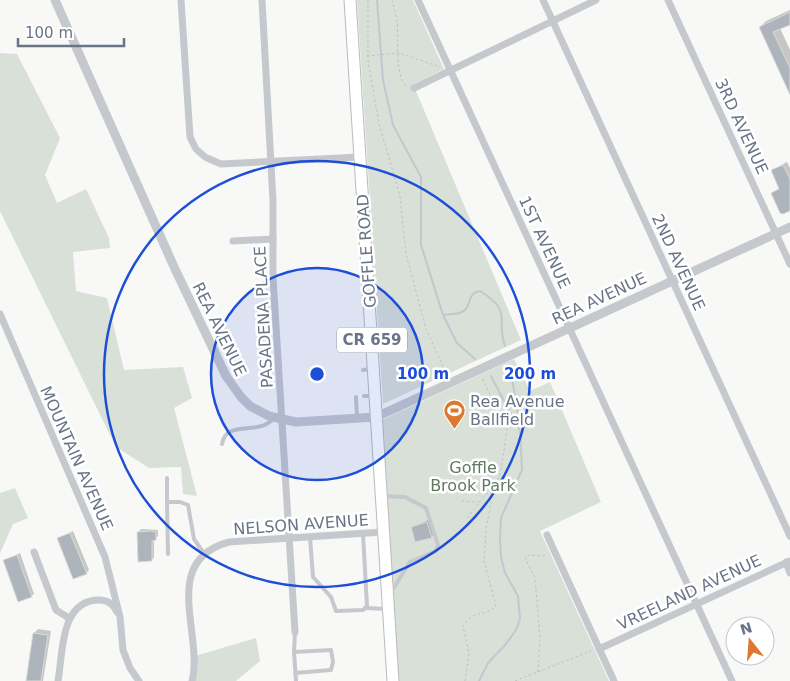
<svg xmlns="http://www.w3.org/2000/svg" width="790" height="681" font-family="'DejaVu Sans',sans-serif">
<rect width="100%" height="100%" fill="#f8f9f7"/>
<g fill="#d9e0d8">
<polygon points="357,0 413,0 444,69 413,84 521,340 383,404"/>
<polygon points="0,53 17,54 60,138 45,175 57,203 86,189 109,238 110,248 73,252 76,291 107,298 124,370 183,367 192,398 174,408 197,496 183,494 181,467 149,468 116,447 0,211"/>
<polygon points="514,359 530,391 550,382 601,502 540,531 609,681 397,681 382,420"/>
<polygon points="15,488 28,518 13,524 0,553 0,493"/>
<polygon points="256,638 260,661 236,681 191,681 195,656"/>
</g>
<g fill="#0003">
<polygon points="790,10 790,23 780,28 790,50 790,92 760,27 766,21"/>
<polygon points="787,162 790,168 790,210 773,193 780,188 772,170"/>
<polygon points="429,520 434,534 431,537 412,527"/>
<polygon points="141,529 158,530 158,536 154,539 154,557 152,560 138,532"/>
<polygon points="73,531 89,570 86,573 58,539"/>
<polygon points="20,553 34,594 31,596 4,561"/>
<polygon points="38,629 51,631 43,681 27,681 34,633"/>
</g>
<g fill="none" stroke-linecap="round" stroke-linejoin="round">
<g stroke="#c1c8ce" stroke-width="2">
<polyline points="377,0 383,80 393,125 421,177 421,245 443,315 457,343 475,359"/>
<path d="M443 315C450 314 461 315 466 309 471 301 469 293 480 291 514 312 495 318 505 346"/>
<polyline points="510,366 518,415 515,422"/>
<polyline points="479,681 488,663 506,644 516,630 520,619 518,596 505,573 501,557 500,539 501,518 522,470 520,431 491,376"/>
</g>
</g>
<g fill="#adb4bb" stroke="#dadbd9">
<polygon points="790,12 790,25 773,32 790,68 790,95 759,27"/>
<polygon points="783,165 790,179 790,211 783,214 780,213 771,193 779,189 771,170"/>
<polygon points="427,522 432,538 415,542 411,527"/>
<polygon points="151,531 156,532 156,540 152,541 152,561 138,562 137,532"/>
<polygon points="70,533 87,574 73,579 57,538"/>
<polygon points="17,555 32,597 18,602 3,560"/>
<polygon points="33,633 48,635 41,681 26,681"/>
</g>
<g fill="none" stroke-linecap="round" stroke-linejoin="round">
<defs>
<polyline id="primary" points="350,0 393,681"/>
</defs>
<use href="#primary" stroke="#b8bbc0" stroke-width="13"/>
<g stroke="#bfc0c3" stroke-width="1" stroke-dasharray="2.5 2.5" stroke-linecap="butt">
<polyline points="368,0 368,61 379,124 400,196 406,254 426,329 447,375"/>
<path d="M392 0C393 6 396 13 397 20 399 37 394 74 406 86"/>
<polyline points="367,56 399,53 440,67"/>
<polyline points="462,501 478,502"/>
<polyline points="467,518 486,494 492,492"/>
<polyline points="538,672 540,639 535,578 525,558 529,555 544,556 546,554"/>
<path d="M465 681 469 654 463 626C472 610 485 617 496 606L484 561 486 529 493 492 501 471 507 429 482 378"/>
<polyline points="515,681 591,651"/>
</g>
<g stroke="#c5c8cc" stroke-width="4">
<polyline points="363,370 371,369"/>
<polyline points="364,396 374,396"/>
<polyline points="356,397 357,418"/>
<path d="M222 444C226 419 258 436 273 419"/>
<polyline points="167,478 167,502"/>
<polyline points="384,496 405,497 426,508 438,545 436,551 410,562 391,592"/>
<polyline points="310,537 313,577 331,597 336,611 363,610 367,606 363,534"/>
<polyline points="168,554 167,502 180,502 188,505 194,539 205,555"/>
<polyline points="366,608 387,609"/>
<polyline points="294,652 295,632"/>
<polyline points="295,673 331,670 333,662 331,650 294,652 296,681"/>
</g>
<g stroke="#c5c8cc" stroke-width="7">
<polyline points="181,0 190,137 196,149 205,157 221,164 360,157"/>
<polyline points="262,0 273,201 273,278 295,632"/>
<polyline points="418,0 732,681"/>
<polyline points="543,0 790,536"/>
<polyline points="668,0 790,264"/>
<polyline points="414,88 596,0"/>
<polyline points="233,241 273,239"/>
<polyline points="0,314 105,557 120,617 123,650 130,668 139,681"/>
<polyline points="547,535 614,681"/>
<polyline points="34,552 56,610 69,618"/>
<polyline points="786,562 790,573"/>
<polyline points="599,649 790,561"/>
<path d="M58 681C63 653 60 600 99 600 108 600 114 605 117 612"/>
<path d="M192 681C204 635 159 561 229 542L383 532"/>
</g>
<polyline stroke="#c5c8cc" stroke-width="9" points="55,0 175,269 226,376 241,397 250,406 269,416 296,422 376,417 790,227"/>
<use href="#primary" stroke="#fff" stroke-width="11"/>
</g>
<circle cx="317" cy="374" r="106" fill="#1d4ed8" fill-opacity=".12"/>
<g fill="none" stroke="#1d4ed8" stroke-width="2.5">
<circle cx="317" cy="374" r="106"/>
<circle cx="317" cy="374" r="213"/>
</g>
<defs>
<symbol id="stadium-pin" viewBox="-11 -11 22 30"><path d="M0 17L-7.5 6A9.5 9.5 0 1 1 7.5 6Z" fill="#de7831" stroke="#fff"/><path d="M0-5a6.5 5 0 1 0 0 10a6.5 5 0 1 0 0-10ZM-3.5-1.8h7v3.6h-7Z" fill="#fff"/></symbol>
</defs>
<g fill-rule="evenodd">
<use href="#stadium-pin" x="442" y="398" width="25" height="34"/>
</g>
<g text-anchor="middle" stroke-width="5" stroke-linejoin="round" paint-order="stroke">
<rect fill="#fff" stroke="#969eab" stroke-width="1" x="337" y="327.5" width="70" height="25" rx="4"/>
<g font-size="15" font-weight="bold" fill="#697487">
<text x="372" y="345">CR 659</text>
</g>
<g font-size="16" fill="#697487" stroke="#fff">
<text transform="translate(742 126) rotate(65)" y="6">3RD AVENUE</text>
<text transform="translate(545 242) rotate(65)" y="6">1ST AVENUE</text>
<text transform="translate(366 251) rotate(-94)" y="6">GOFFLE ROAD</text>
<text transform="translate(679 262) rotate(65)" y="6">2ND AVENUE</text>
<text transform="translate(599 298) rotate(-25)" y="6">REA AVENUE</text>
<text transform="translate(263 317) rotate(-93)" y="6">PASADENA PLACE</text>
<text transform="translate(220 329) rotate(64)" y="6">REA AVENUE</text>
<text transform="translate(77 458) rotate(66)" y="6">MOUNTAIN AVENUE</text>
<text transform="translate(301 524) rotate(-4)" y="6">NELSON AVENUE</text>
<text transform="translate(689 592) rotate(-25)" y="6">VREELAND AVENUE</text>
</g>
<g font-size="16" fill="#697487" stroke="#fff" text-anchor="start">
<text x="470" y="407">Rea Avenue<tspan x="470" dy="18">Ballfield</tspan></text>
</g>
<g font-size="16" fill="#647963" stroke="#fff">
<text x="473" y="473">Goffle<tspan x="473" dy="18">Brook Park</tspan></text>
</g>
</g>
<circle cx="317" cy="374" r="8" fill="#1d4ed8" stroke="#fff" stroke-width="2.5"/>
<g font-size="15" text-anchor="middle" font-weight="bold" fill="#1d4ed8" stroke="#fff" stroke-width="5" stroke-linejoin="round" paint-order="stroke">
<text x="423" y="379">100 m</text>
<text x="530" y="379">200 m</text>
</g>
<g transform="translate(750 641) rotate(343)"><circle r="24" fill="#ffffff" stroke="#c3c7cf"/>
<path d="M0-4L9 19L0 12L-9 19Z" fill="#de7831"/>
<text y="-8" font-size="14" font-weight="bold" text-anchor="middle" fill="#697487">N</text>
</g>
<path d="M18 38v8h106v-8" fill="none" stroke="#697487" stroke-width="2.5"/>
<text x="25" y="38" font-size="15" fill="#697487" stroke="#ffffff" stroke-width="4" paint-order="stroke">100 m</text>
</svg>
